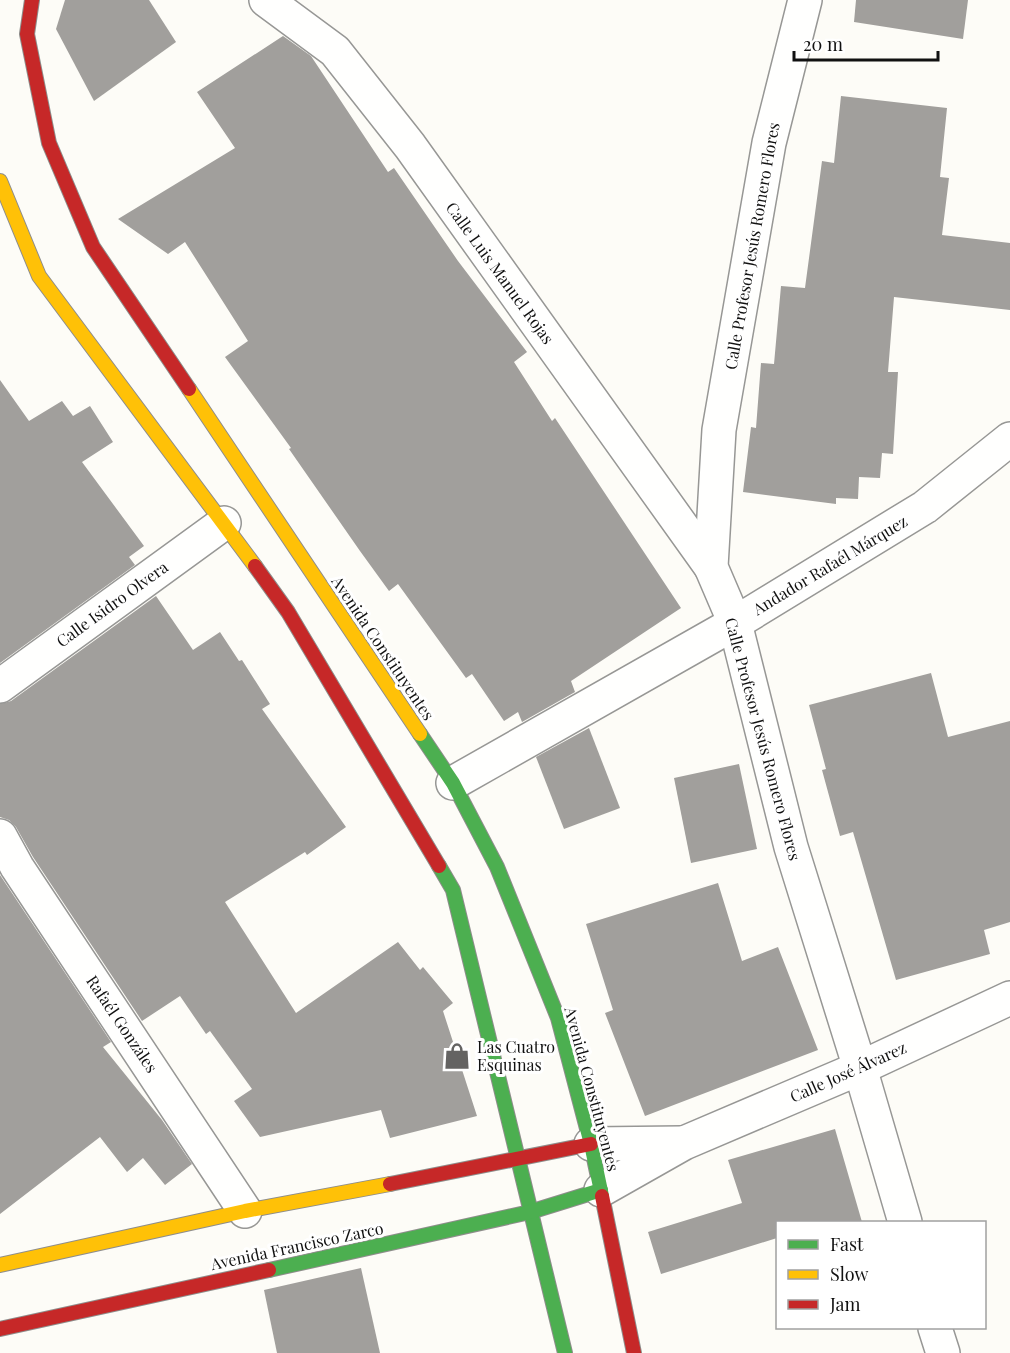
<svg xmlns="http://www.w3.org/2000/svg" width="1010" height="1353" font-family="'Playfair Display',serif">
<rect width="100%" height="100%" fill="#fdfcf7"/>
<g fill="#a19f9c">
<polygon points="65,0 149,0 176,42 94,101 56,29"/>
<polygon points="856,0 968,0 963,39 854,22"/>
<polygon points="283,36 311,56 388,172 394,168 458,261 527,352 514,362 552,421 555,418 681,608 571,681 575,692 522,722 518,712 504,721 472,674 466,678 398,584 389,591 360,551 289,449 291,448 225,357 248,341 185,242 168,254 118,219 235,148 197,92"/>
<polygon points="841,96 947,108 940,177 949,178 942,235 1010,243 1010,310 894,297 888,372 898,372 893,454 882,453 880,478 859,477 858,499 836,498 836,504 743,492 751,427 756,428 761,363 774,364 781,286 805,288 822,161 834,163"/>
<polygon points="0,380 29,421 62,401 73,416 90,406 113,442 82,462 144,546 129,557 135,565 0,663"/>
<polygon points="156,596 193,650 220,632 239,661 242,660 270,704 262,709 346,827 307,855 305,852 225,902 296,1013 398,942 420,970 423,967 453,1003 443,1011 477,1116 390,1138 381,1110 260,1137 234,1101 252,1089 210,1031 206,1034 180,996 142,1021 33,857 16,827 9,820 0,817 0,704 11,701"/>
<polygon points="931,673 948,737 1010,721 1010,922 984,930 990,954 896,980 853,832 840,836 822,770 826,769 809,705"/>
<polygon points="589,728 620,808 564,829 536,757"/>
<polygon points="739,764 757,849 691,863 674,778"/>
<polygon points="0,875 111,1042 103,1047 162,1120 192,1164 165,1185 143,1158 127,1172 100,1137 0,1214"/>
<polygon points="718,883 742,961 778,947 818,1050 645,1116 605,1013 613,1010 586,924"/>
<polygon points="835,1129 862,1222 777,1222 777,1238 661,1274 648,1232 742,1203 728,1160"/>
<polygon points="361,1268 380,1353 277,1353 264,1290"/>
</g>
<g fill="none" stroke-linecap="round" stroke-linejoin="round">
<defs>
<g id="street">
<polyline points="266,0 335,51 410,146 711,567"/>
<polyline points="805,0 769,143 719,430 711,567 735,623 791,847 860,1068 905,1222"/>
<polyline points="0,686 224,523"/>
<polyline points="453,783 735,623 925,507 1010,439"/>
<polyline points="0,836 17,867 245,1211"/>
<polyline points="591,1144 682,1143"/>
<polyline points="601,1190 684,1143 860,1068 1010,998"/>
<polyline points="935,1328 943,1353"/>
</g>
<g id="fast">
<polyline points="420,734 453,783 497,867 558,1018 591,1144 602,1196"/>
<polyline points="439,866 453,890 565,1353"/>
<polyline points="269,1270 530,1212 601,1190"/>
</g>
<g id="slow">
<polyline points="0,181 39,276 255,566"/>
<polyline points="189,389 420,734"/>
<polyline points="0,1265 245,1211 390,1184"/>
</g>
<g id="jam">
<polyline points="32,0 27,34 49,143 93,247 189,389"/>
<polyline points="255,566 288,612 439,866"/>
<polyline points="390,1184 591,1144"/>
<polyline points="602,1196 634,1353"/>
<polyline points="0,1329 269,1270"/>
</g>
</defs>
<use href="#street" stroke="#979795" stroke-width="36"/>
<use href="#fast" stroke="#8e8d8b" stroke-width="16"/>
<use href="#slow" stroke="#8e8d8b" stroke-width="16"/>
<use href="#jam" stroke="#8e8d8b" stroke-width="16"/>
<use href="#street" stroke="#fffffe" stroke-width="33"/>
<use href="#fast" stroke="#4caf50" stroke-width="14"/>
<use href="#slow" stroke="#ffc107" stroke-width="14"/>
<use href="#jam" stroke="#c62828" stroke-width="14"/>
</g>
<defs>
<symbol id="shop-bare" viewBox="-9 -9 18 18"><path d="M-5-2.5h2.3a2.7 3.5 0 0 1 5.4 0H5L5.5 6h-11ZM-1.5-2.5h3a1.5 2.3 0 0 0-3 0Z" fill="#646362" stroke="#fff" stroke-width="2.5" paint-order="stroke"/></symbol>
</defs>
<g fill-rule="evenodd">
<use href="#shop-bare" x="438" y="1037" width="38" height="38"/>
</g>
<g text-anchor="middle" stroke-width="6" stroke-linejoin="round" paint-order="stroke">
<g font-size="16" fill="#111" stroke="#fff">
<text transform="translate(752 246) rotate(-80)" y="6">Calle Profesor Jesús Romero Flores</text>
<text transform="translate(500 273) rotate(54)" y="6">Calle Luis Manuel Rojas</text>
<text transform="translate(830 565) rotate(-31)" y="6">Andador Rafaél Márquez</text>
<text transform="translate(112 604) rotate(-36)" y="6">Calle Isidro Olvera</text>
<text transform="translate(383 648) rotate(56)" y="6">Avenida Constituyentes</text>
<text transform="translate(763 739) rotate(75)" y="6">Calle Profesor Jesús Romero Flores</text>
<text transform="translate(122 1024) rotate(56)" y="6">Rafaél Gonzáles</text>
<text transform="translate(848 1072) rotate(-24)" y="6">Calle José Álvarez</text>
<text transform="translate(592 1089) rotate(75)" y="6">Avenida Constituyentes</text>
<text transform="translate(297 1246) rotate(-12)" y="6">Avenida Francisco Zarco</text>
</g>
<g font-size="16" fill="#111" stroke="#fff" text-anchor="start">
<text x="477" y="1053">Las Cuatro<tspan x="477" dy="18">Esquinas</tspan></text>
</g>
</g>
<rect x="776" y="1221" width="210" height="108" fill="#ffffff" stroke="#a0a0a0" stroke-width="1.5"/>
<rect x="788" y="1240" width="30" height="9" fill="#4caf50" stroke="#a0a0a0" stroke-width="1.5"/>
<text x="830" y="1251" font-size="18" fill="#111111">Fast</text>
<rect x="788" y="1270" width="30" height="9" fill="#ffc107" stroke="#a0a0a0" stroke-width="1.5"/>
<text x="830" y="1281" font-size="18" fill="#111111">Slow</text>
<rect x="788" y="1300" width="30" height="9" fill="#c62828" stroke="#a0a0a0" stroke-width="1.5"/>
<text x="830" y="1311" font-size="18" fill="#111111">Jam</text>
<path d="M794 51v9h144v-9" fill="none" stroke="#111111" stroke-width="3"/>
<text x="803" y="51" font-size="18" fill="#111111" stroke="#ffffff" stroke-width="4.5" paint-order="stroke">20 m</text>
</svg>
